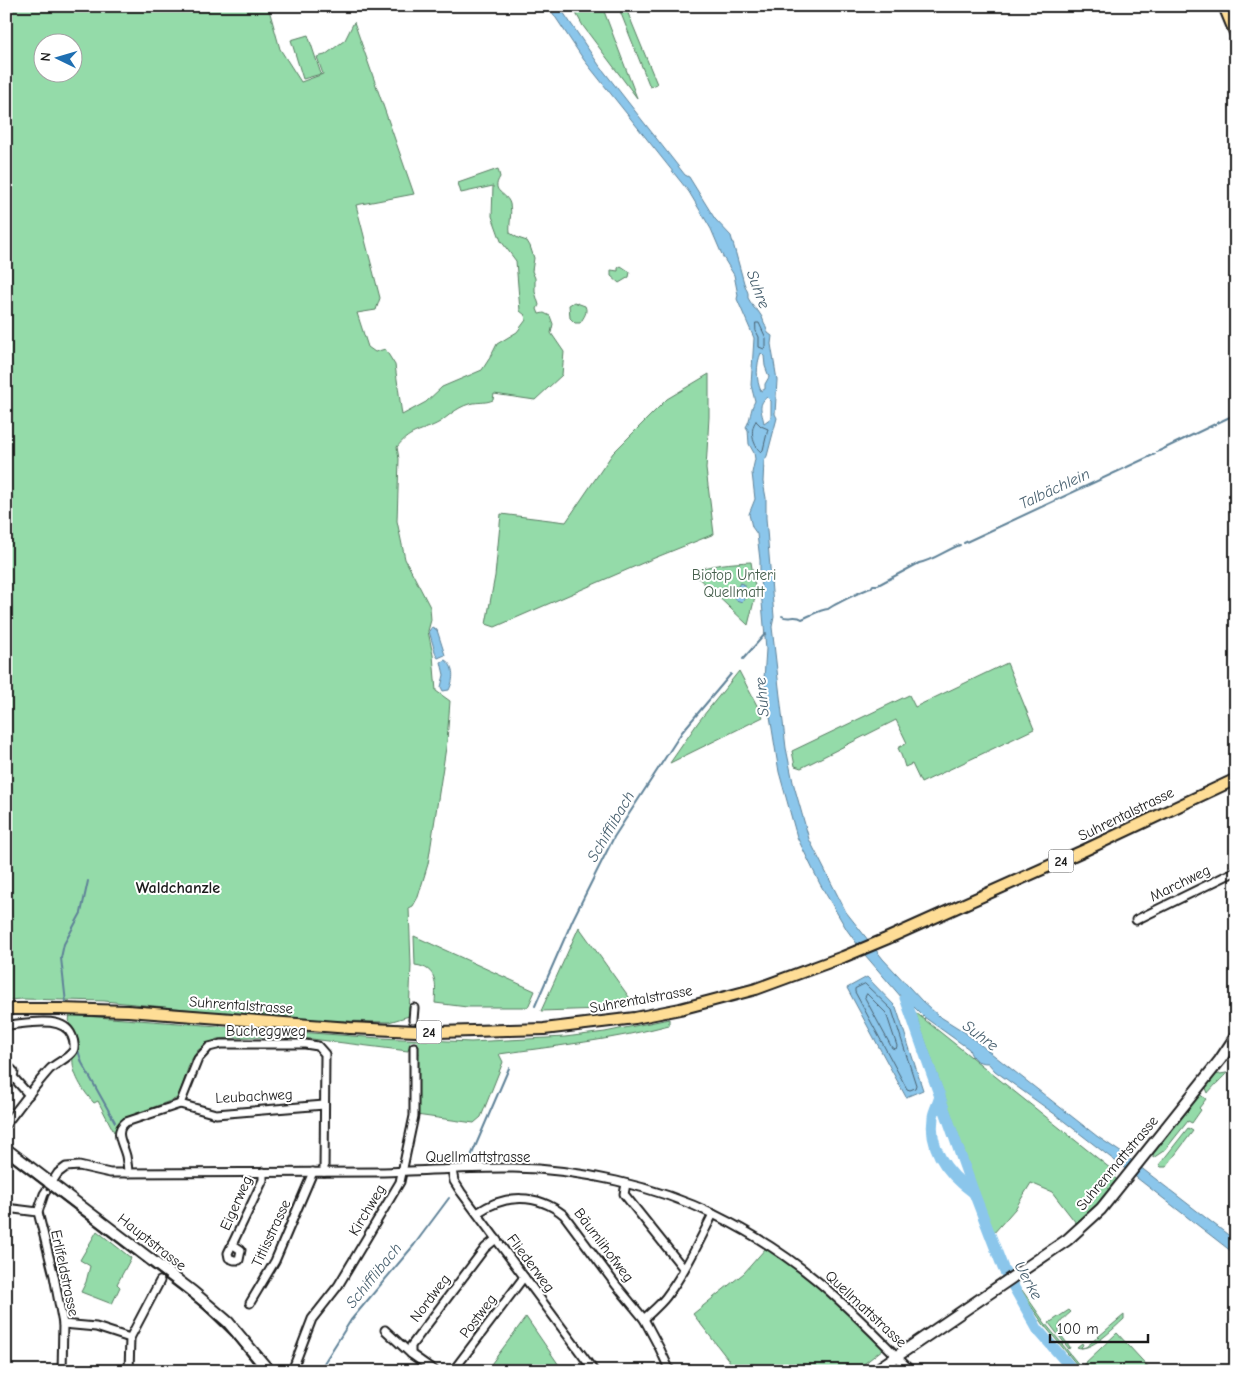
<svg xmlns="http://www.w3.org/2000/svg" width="1242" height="1377" font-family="'Comic Neue',sans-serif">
<rect width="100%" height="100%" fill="#fff"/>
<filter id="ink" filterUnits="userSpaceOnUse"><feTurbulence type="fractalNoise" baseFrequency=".02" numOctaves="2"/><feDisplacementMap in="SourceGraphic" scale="10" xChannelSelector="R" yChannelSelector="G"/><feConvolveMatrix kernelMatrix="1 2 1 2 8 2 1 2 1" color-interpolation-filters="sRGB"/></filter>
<g filter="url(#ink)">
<g fill="#94dba9" stroke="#587c62" fill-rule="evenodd">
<path d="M6 6H268L280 49 301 82 323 74 317 57 325 55 345 40 354 22 414 194 356 205 380 298 376 310 357 313 368 347 375 352 385 349 395 365 402 415 426 402 442 387 482 370 491 356 497 344 517 332 526 320 525 315 520 311 516 261 501 241 492 216 493 186 461 193 458 183 498 169 500 177C490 193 507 192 510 204 512 214 509 223 510 233L518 238 527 241 530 246 534 258 532 271 535 278V292L539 305 537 309 539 314 544 313 550 316 553 324 551 333 564 352 562 375 535 400 494 394 493 400C486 403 481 402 474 403 460 405 451 414 440 422 423 432 411 429 397 447L399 459 397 521 405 559 430 607 431 620 428 631 433 655 436 691 450 701 447 741 428 864 418 897 413 906 409 908 411 965 409 1016 389 1022 296 1020 104 1001 23 999 6 1000ZM42 42H72V72H42Z"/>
<polygon points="572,6 602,6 637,98 583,26"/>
<polygon points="618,6 625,6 657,84 650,87"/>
<polygon points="308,35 321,74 303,79 291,40"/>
<polygon points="621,266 630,272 629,277 619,283 611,276 611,270 618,271 618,268"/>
<path d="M574 302 585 306C588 312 584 317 580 323H575L570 318 569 305Z"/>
<polygon points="709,374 709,417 706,469 714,534 652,559 495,627 486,624 495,576 501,514 566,522 613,453 667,399"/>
<path d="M751 562 756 593 748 625 692 572C711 564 731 563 751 562Z"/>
<path d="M1007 663 1034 729 921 783 912 764 905 767C903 760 901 754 898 748L907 743 896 720 801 768 795 766 792 751 909 695 915 707Z"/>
<polygon points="739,671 763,717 670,763 699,721"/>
<polygon points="579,927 634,1004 602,1009 541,1011"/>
<path d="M414 936 535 991 528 1007H467L435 1003C436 984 438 968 415 965Z"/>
<polygon points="915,1012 1116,1173 1114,1177 1118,1181 1099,1204 1076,1223 1052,1192 1031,1183 1015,1209 993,1234"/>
<path d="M70 1015 379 1038 471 1042 565 1037 605 1032 669 1019V1025C613 1040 556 1046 499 1054L503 1062 481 1117 474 1123 416 1115V1054H419L417 1047H409L408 1051 304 1038 250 1037 217 1039 198 1050 190 1062 178 1098 122 1119 114 1132 98 1101 94 1103C83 1091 71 1073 73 1056 74 1050 78 1043 76 1037 73 1027 67 1027 70 1015Z"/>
<path d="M1226 1073H1227C1225 1075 1209 1091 1208 1093L1205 1086 1214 1075Z"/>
<polygon points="1199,1094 1206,1099 1199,1108 1201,1110 1192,1123 1188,1121 1165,1150 1153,1158 1153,1151"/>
<polygon points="1188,1128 1193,1131 1166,1167 1161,1167 1159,1165"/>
<polygon points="97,1231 131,1258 117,1284 120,1287 112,1304 81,1292 86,1282 90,1266 80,1260"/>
<path d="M766 1248C811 1274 847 1313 883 1349L855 1371H737L693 1314 744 1273Z"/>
<polygon points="1019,1289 1022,1290 1045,1323 1084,1371 1082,1371 1044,1325"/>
<path d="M1069 1310 1071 1312C1053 1327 1057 1330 1070 1347L1069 1349 1049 1323Z"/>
<path d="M1124 1315V1319C1114 1328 1090 1353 1077 1347L1082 1343 1083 1345 1081 1347V1348L1086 1347Z"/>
<polygon points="526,1317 563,1371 486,1371"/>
<polygon points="1117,1333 1152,1371 1088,1371 1083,1365"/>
</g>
<g fill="#8bc6eb" stroke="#5f8298" fill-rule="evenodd">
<path d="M548 6H559L599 65 685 175 689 177 715 219 731 236 744 283 748 293V298L754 308 758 311 762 317 768 333 772 336 771 344 777 380 775 414 777 418 767 456 764 461 763 482 766 498V518L774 617 772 627 786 748 793 782 809 839 846 912 883 959 922 1001 939 1016 963 1031 1098 1137 1122 1153 1236 1241V1255L1056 1115 995 1071 988 1063C977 1063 972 1059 969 1049L924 1017 905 998H902L865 955 847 930 820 884 797 837 779 772 764 679 766 649 760 579V560L757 534 752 527 749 514 755 499 752 473 755 459 754 453 749 444 748 430 746 427C751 419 750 410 755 401L751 385 754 338 737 299 738 295 734 275 723 257 711 229 689 192 584 60ZM761 353 764 356 765 366 769 377 765 384V389L761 391C756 381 756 364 761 353ZM767 397 771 401V418L764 423C762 412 757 405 767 397Z"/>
<path d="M740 583 745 585V598L742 602 736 600C731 593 736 590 740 583Z"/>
<polygon points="432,627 437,630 445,655 438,658 436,655 429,631"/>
<path d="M445 660C455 666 454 680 449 690L443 691 441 687 444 675 441 662Z"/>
<polygon points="867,977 896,1007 923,1090 906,1097 847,988"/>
</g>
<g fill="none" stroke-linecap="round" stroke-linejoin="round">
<g stroke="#48606f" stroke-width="1">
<polygon points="756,323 759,323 766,338 766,347 764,349 759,347 759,337 756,331"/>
<path d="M756 421 761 426 768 429 763 450 761 452C753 446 749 429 756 421Z"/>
<polygon points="865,984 892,1010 916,1085 915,1088 910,1090 907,1089 855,992 855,989"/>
<polygon points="867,994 886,1013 897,1046 896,1049 892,1048 865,998"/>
</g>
<g stroke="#5f8298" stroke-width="2">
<polyline points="1157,452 1236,414"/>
<polyline points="964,543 1155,454"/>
<path d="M782 616C788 620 796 614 802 619 809 616 822 609 828 609 833 605 866 589 871 588L873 585H878L919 563C934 560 946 550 960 545"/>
<polyline points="743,659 766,633"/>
<polyline points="66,1003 61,958 64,944 81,913 88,881"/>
<polyline points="535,1006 573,919 614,837 682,732 731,674"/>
<polyline points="78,1050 82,1063 115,1122"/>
<polyline points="469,1161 509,1068"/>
<polyline points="319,1371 351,1320 414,1245 449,1198"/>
</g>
<g stroke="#8bc6eb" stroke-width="11">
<polyline points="905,998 974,1193 1003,1268 1038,1330 1074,1371"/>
<path d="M940 1095C939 1103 934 1109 933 1117 928 1150 949 1175 974 1193"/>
</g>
<polyline stroke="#ddd" stroke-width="7" stroke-dasharray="7 3.5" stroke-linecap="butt" points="413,1020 414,1047"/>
<defs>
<g id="street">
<polyline points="1136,920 1236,871"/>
<polyline points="413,1020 414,1008"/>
<path d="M6 1025C26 1024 63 1014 72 1036 74 1041 75 1047 73 1051 68 1059 55 1063 49 1070 34 1087 20 1106 6 1124"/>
<polyline points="6,1069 11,1069 14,1072 13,1077 29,1095"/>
<polyline points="180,1104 198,1059 209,1047 221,1044 305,1044 318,1046 325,1054 324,1172"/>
<polyline points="452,1170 454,1181 461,1192 594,1371"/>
<path d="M128 1173C128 1168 127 1162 126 1156 123 1143 113 1132 126 1122L180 1104 216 1114 324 1105"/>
<polyline points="626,1184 624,1194 684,1269"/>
<polyline points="6,1208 38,1212"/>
<path d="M477 1213C505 1194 537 1193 564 1215L616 1285 644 1319 660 1349 670 1371"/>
<polyline points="232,1244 241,1250 239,1260 234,1260 229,1258 228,1253 263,1180 263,1172"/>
<polyline points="250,1303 275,1261 313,1172"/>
<path d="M644 1319C651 1312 660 1305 666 1297 685 1272 699 1242 713 1214"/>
<polyline points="63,1324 96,1327 130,1338"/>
<polyline points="385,1330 411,1354"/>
<path d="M62 1371 63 1324 54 1276 38 1212 44 1194 58 1173 66 1167 79 1166 110 1173C201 1173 292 1172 383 1172 426 1171 470 1167 513 1168 579 1169 656 1186 715 1215 760 1237 804 1267 840 1301 864 1323 888 1347 911 1371"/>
<polyline points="129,1371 130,1338 160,1281"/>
<polyline points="292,1371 312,1319 338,1286 400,1182 414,1116 414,1047"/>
<polyline points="435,1371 411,1354 411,1346 485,1248 496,1239"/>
<polyline points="453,1371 524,1277"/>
</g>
<g id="secondary">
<polyline points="6,1149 193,1292 228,1322 269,1371"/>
<polyline points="875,1371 1067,1240 1101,1209 1220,1060 1236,1036"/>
</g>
<g id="primary">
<polyline points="1224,6 1236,35"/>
<polyline points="6,1009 60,1009 128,1011 350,1028 438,1032 544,1029 635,1018 680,1009 756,989 843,957 886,939 1085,850 1236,779"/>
</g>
</defs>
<use href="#street" stroke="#1c1c1c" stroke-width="11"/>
<use href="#secondary" stroke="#1c1c1c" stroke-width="14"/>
<use href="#primary" stroke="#1c1c1c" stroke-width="14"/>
<use href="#street" stroke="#fff" stroke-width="7"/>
<use href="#secondary" stroke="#fff" stroke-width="10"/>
<use href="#primary" stroke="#fedd96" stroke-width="10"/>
<g stroke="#1c1c1c" stroke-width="2">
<polyline points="1234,6 1236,10"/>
<polyline points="6,1157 202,1307 232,1336 260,1371"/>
</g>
</g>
</g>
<g text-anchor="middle" stroke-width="4" stroke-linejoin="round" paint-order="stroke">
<g fill="#fff" stroke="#606060" stroke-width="1">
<rect x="1048.5" y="849.5" width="25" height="23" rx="4"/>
<rect x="416.5" y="1020.5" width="25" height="23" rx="4"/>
</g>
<g font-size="14" font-weight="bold" fill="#1c1c1c">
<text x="1061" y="866">24</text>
<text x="429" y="1037">24</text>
</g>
<g font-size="15" fill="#465f4d" stroke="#fff">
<text x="734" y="580">Biotop Unteri<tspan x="734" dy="17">Quellmatt</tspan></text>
</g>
<g font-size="15" fill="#1c1c1c" stroke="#fff">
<text transform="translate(1126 814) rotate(-26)" y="5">Suhrentalstrasse</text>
<text transform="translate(1180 883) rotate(-26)" y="5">Marchweg</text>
<text transform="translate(641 999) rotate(-10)" y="5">Suhrentalstrasse</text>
<text transform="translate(241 1005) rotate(4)" y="5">Suhrentalstrasse</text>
<text x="266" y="1036">Bucheggweg</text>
<text transform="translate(254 1096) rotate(-3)" y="5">Leubachweg</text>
<text x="478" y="1162">Quellmattstrasse</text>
<text transform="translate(1117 1163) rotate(-50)" y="5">Suhrenmattstrasse</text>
<text transform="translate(236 1203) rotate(-66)" y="5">Eigerweg</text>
<text transform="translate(367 1210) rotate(-59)" y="5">Kirchweg</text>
<text transform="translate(271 1233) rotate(-65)" y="5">Titlisstrasse</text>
<text transform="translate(152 1242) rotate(38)" y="5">Hauptstrasse</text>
<text transform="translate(604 1245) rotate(53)" y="5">Bäumlihofweg</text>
<text transform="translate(531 1263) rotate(53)" y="5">Fliederweg</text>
<text transform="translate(65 1273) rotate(78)" y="5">Erlifeldstrasse</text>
<text transform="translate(430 1298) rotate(-53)" y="5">Nordweg</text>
<text transform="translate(866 1309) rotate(43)" y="5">Quellmattstrasse</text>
<text transform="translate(478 1316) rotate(-53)" y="5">Postweg</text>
</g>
<g font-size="16" font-style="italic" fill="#48606f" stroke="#fff">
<text transform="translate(759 289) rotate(70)" y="6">Suhre</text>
<text transform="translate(1054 488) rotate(-25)" y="6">Talbächlein</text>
<text transform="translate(761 697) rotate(-95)" y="6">Suhre</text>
<text transform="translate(610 826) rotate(-60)" y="6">Schifflibach</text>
<text transform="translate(981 1035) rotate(37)" y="6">Suhre</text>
<text transform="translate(373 1275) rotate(-51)" y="6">Schifflibach</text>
<text transform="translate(1029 1280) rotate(61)" y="6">Uerke</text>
</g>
<g font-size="16" font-weight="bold" fill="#1c1c1c" stroke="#fff">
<text x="178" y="893">Waldchanzle</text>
</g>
</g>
<rect width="1242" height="1377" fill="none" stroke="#fff" stroke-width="25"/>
<rect x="12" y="12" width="1217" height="1352" fill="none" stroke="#1c1c1c" stroke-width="2" filter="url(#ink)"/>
<g transform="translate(58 58) rotate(275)"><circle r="24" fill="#ffffff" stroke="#a4a4a4"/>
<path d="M0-4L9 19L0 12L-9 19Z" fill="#1f6fb2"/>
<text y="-8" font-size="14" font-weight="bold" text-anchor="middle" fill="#1c1c1c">N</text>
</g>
<path d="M1050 1334v8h98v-8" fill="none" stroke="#1c1c1c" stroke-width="2.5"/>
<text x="1057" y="1334" font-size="15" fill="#1c1c1c" stroke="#ffffff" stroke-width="4" paint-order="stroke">100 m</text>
</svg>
